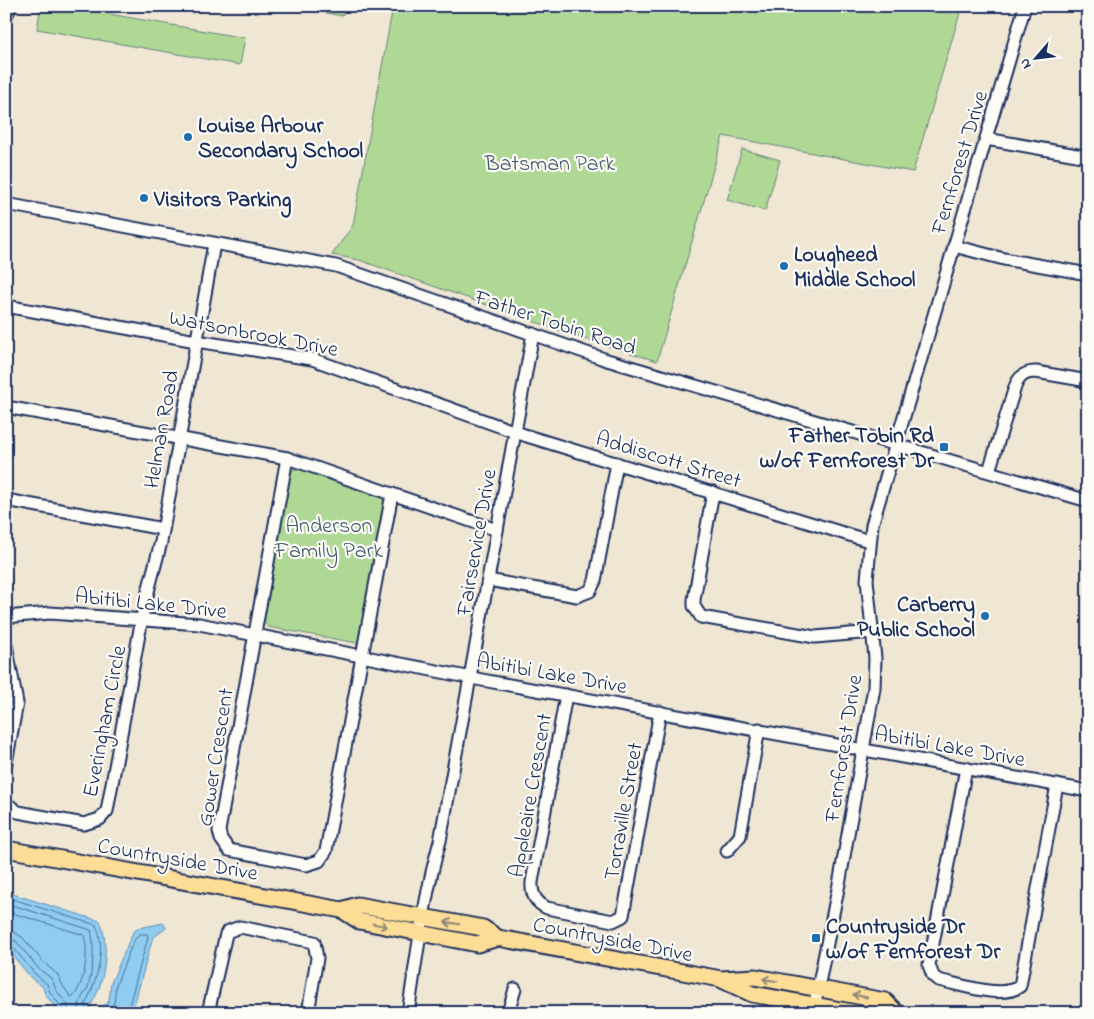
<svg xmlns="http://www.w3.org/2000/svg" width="1094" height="1019" font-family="'Indie Flower',sans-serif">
<rect width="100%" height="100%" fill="#efe6d4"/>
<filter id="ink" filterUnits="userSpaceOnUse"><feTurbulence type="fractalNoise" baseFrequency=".02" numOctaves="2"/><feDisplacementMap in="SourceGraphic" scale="10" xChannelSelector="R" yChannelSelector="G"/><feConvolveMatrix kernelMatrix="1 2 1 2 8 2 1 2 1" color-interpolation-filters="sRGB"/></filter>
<g filter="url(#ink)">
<g fill="#afd895" stroke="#65847a">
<polygon points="41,6 64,6 245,38 240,65 37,29"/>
<polygon points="290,6 356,6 345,10 342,16"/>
<polygon points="393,6 962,6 913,172 723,136 657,361 581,338 359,260 332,255 353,225"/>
<polygon points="742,149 780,160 765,211 727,200"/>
<polygon points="299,467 378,494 384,502 360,635 357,643 268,627 263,621 290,475 291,471"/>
</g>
<g fill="#8fccf0" stroke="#618db6">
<path d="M6 892 100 921C110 945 105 985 90 1006L94 1013H60L45 994 43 987 31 978 6 947Z"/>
<polygon points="163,923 166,928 153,938 150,947 132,1013 96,1013 109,1001 111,983 133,932 139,928"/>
</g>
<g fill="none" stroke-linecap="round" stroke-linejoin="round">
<g stroke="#496e98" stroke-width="1">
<path d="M6 897 96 925C107 949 96 983 85 1005L88 1013"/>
<path d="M6 903 91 930C95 947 93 970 88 987 84 996 76 1002 80 1013"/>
<path d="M6 911 84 935C89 954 85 981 74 996H70L63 986 58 975 44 963 22 937 14 932 6 930"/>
<polyline points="6,938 16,941 39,969 52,979 56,990 68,1005 69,1013"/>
<polyline points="6,944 12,946 35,974 47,984 50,992 62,1008 63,1013"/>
<polyline points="104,1013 114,1003 116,985 133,942 139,934 147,934 148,937 127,1013"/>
</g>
<defs>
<g id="minor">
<polyline points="986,139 1088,157"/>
<polyline points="6,204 336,266 607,360 1088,501"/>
<polyline points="954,246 1004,259 1088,274"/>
<polyline points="6,306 196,341 312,359 527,436 869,541"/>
<polyline points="6,407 287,458 497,530"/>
<polyline points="287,458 219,831 221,839 229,850 306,865 319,861 326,851 392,494"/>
<path d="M989 471 1015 387C1019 376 1025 372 1036 372L1088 381"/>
<polyline points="713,492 694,600 694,606 701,617 815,637 873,632"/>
<polyline points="6,500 163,529"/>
<polyline points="488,580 577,596 590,591 595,581 617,463"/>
<polyline points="6,617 50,613 199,624 482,680 1088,791"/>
<polyline points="6,645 17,703 6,763"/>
<path d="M566 695 532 882C531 894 536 903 547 908L613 921 623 916 660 712"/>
<path d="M966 768 929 965 933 976 938 980C959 984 1002 1000 1020 986L1057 785"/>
<polyline points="6,803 18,812 84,824 100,819 107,811 144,607 161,542 214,244"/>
<polyline points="727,851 740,836 759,729"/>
<polyline points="208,1013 226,934 229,931 240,927 314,942 317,958 308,1013"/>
<path d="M408 1013C417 955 424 897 440 841L533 334"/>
<polyline points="508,1013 515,989"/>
<polyline points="813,1013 840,879 874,688 875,658 867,580 872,525 1025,6"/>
</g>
<g id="major">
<polyline points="6,12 8,6"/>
<polyline points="6,849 342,910 359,921 477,944 498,938"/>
<polyline points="342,910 357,905 483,928 498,938 721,979 755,977 885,1001 897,1013"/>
<polyline points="722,980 752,994 857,1013"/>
</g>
</defs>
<use href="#minor" stroke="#1b2f5e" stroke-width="15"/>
<use href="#major" stroke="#1b2f5e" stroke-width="19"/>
<use href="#minor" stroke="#fdfcf7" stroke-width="11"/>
<use href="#major" stroke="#fedd96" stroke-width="15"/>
</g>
<defs><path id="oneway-shaft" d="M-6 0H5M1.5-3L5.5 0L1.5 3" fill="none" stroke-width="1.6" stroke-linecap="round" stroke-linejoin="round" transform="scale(1.25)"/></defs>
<g stroke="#8c867a">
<use href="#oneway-shaft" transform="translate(452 923) rotate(-170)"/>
<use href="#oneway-shaft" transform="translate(380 925) rotate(12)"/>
<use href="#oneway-shaft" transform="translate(770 980) rotate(-170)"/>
<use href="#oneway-shaft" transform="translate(860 996) rotate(-169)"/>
</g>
</g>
<g fill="#1f6fb2" stroke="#fdfcf7" stroke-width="2">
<circle cx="188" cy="137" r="5"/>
<circle cx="144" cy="198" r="5"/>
<circle cx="784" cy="266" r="5"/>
<rect x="939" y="442" width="10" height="10" rx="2.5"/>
<circle cx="985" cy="616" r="5"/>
<rect x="811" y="933" width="10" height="10" rx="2.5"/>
</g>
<g text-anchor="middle" stroke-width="4.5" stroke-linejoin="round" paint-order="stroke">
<g font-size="22" font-weight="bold" fill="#1b2f5e" stroke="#fdfcf7" text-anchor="start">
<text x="198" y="132">Louise Arbour<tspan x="198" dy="25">Secondary School</tspan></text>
<text x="154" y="206">Visitors Parking</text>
<text x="794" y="261">Lougheed<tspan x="794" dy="25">Middle School</tspan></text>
<text x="934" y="442" text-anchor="end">Father Tobin Rd<tspan x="934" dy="25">w/of Fernforest Dr</tspan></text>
<text x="975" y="611" text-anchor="end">Carberry<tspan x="975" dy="25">Public School</tspan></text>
<text x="826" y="933">Countryside Dr<tspan x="826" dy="25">w/of Fernforest Dr</tspan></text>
</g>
<g font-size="22" fill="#40596c" stroke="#fdfcf7">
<text x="550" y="170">Batsman Park</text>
<text x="329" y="532">Anderson<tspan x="329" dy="25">Family Park</tspan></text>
</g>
<g font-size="22" fill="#1b2f5e" stroke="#fdfcf7">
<text transform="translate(958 162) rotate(-73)" y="8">Fernforest Drive</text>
<text transform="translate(556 321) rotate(18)" y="8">Father Tobin Road</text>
<text transform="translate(254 332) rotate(11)" y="8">Watsonbrook Drive</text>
<text transform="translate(160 429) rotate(-80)" y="8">Helman Road</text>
<text transform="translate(669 458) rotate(17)" y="8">Addiscott Street</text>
<text transform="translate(475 542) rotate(-80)" y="8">Fairservice Drive</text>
<text transform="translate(151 602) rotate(6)" y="8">Abitibi Lake Drive</text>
<text transform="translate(552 672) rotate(10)" y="8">Abitibi Lake Drive</text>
<text transform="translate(103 721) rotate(-79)" y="8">Everingham Circle</text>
<text transform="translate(950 745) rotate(10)" y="8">Abitibi Lake Drive</text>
<text transform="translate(842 748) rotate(-81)" y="8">Fernforest Drive</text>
<text transform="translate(214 757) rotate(-81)" y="8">Gower Crescent</text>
<text transform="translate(529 795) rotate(-80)" y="8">Appleaire Crescent</text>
<text transform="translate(622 811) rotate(-80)" y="8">Torraville Street</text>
<text transform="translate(178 858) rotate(10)" y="8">Countryside Drive</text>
<text transform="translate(613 938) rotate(11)" y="8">Countryside Drive</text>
</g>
</g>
<rect width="1094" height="1019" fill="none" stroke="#fdfcf7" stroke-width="25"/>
<rect x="12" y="12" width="1069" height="994" fill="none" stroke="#1b2f5e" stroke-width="2" filter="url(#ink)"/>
<g transform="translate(1036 58) rotate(242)" stroke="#fdfcf7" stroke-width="4" paint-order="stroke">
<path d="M0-4L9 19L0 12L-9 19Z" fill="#1b2f5e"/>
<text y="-8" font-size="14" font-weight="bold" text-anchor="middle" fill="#1b2f5e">N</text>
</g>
</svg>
